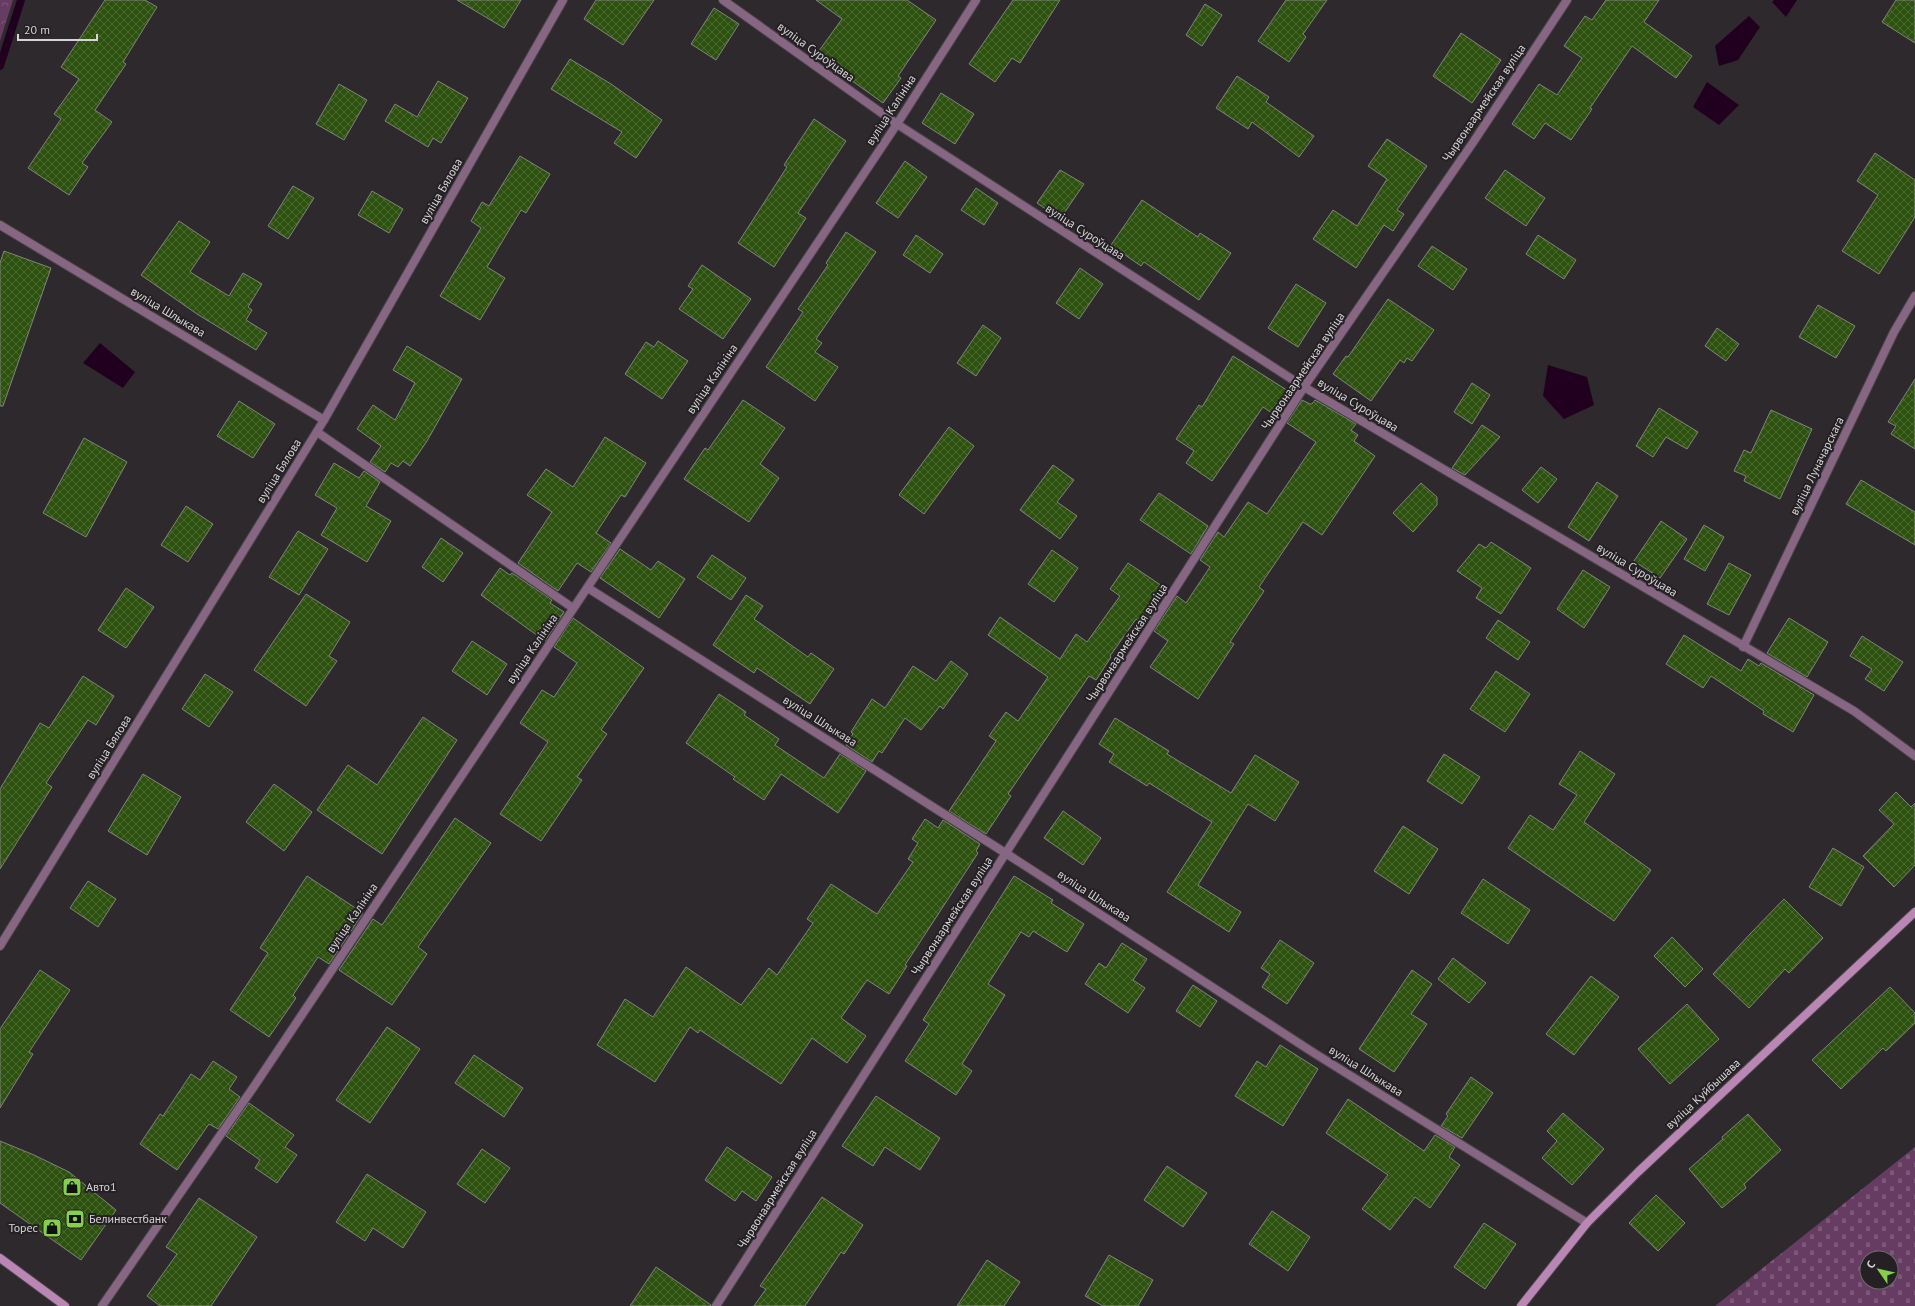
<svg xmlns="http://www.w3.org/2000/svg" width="1915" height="1306" font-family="'PT Sans',sans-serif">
<defs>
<pattern id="forest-crowns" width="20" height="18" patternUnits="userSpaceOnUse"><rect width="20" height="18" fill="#673c63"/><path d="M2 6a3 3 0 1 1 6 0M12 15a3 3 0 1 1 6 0" fill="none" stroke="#7c5779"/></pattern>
<pattern id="cemetery-stones" width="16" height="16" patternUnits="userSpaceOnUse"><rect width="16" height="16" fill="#673c63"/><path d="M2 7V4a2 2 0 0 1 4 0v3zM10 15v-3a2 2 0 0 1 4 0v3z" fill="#7c5779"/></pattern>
<pattern id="building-cross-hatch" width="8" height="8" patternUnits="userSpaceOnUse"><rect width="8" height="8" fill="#2d510e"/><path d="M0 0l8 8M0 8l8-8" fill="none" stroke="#4b6930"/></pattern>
</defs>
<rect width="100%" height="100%" fill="#2e292d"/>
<polygon fill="url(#forest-crowns)" points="0,0 13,0 0,41"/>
<path fill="url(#cemetery-stones)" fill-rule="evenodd" d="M1915 1147V1306H1715ZM1867 1258H1891V1282H1867Z"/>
<g fill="#21001f">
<polygon points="1774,0 1797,0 1786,17 1772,2"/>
<polygon points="1749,16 1760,27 1738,60 1719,66 1715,46"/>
<polygon points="1707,82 1739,105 1719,125 1693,107"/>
<polygon points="100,343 135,372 123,388 83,363"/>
<polygon points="1548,365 1587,377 1594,405 1564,419 1543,396"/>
</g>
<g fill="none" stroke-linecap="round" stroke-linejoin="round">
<polyline stroke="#21001f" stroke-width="8" points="0,66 21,0"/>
</g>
<g fill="url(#building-cross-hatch)" stroke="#80847e">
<polygon points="105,0 145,0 157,7 123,62 126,64 95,110 112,122 82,163 88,167 69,195 28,168 61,119 54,114 79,79 61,67"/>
<polygon points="457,0 521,0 504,28"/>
<polygon points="596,0 654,0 623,45 584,19"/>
<polygon points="816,0 907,0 936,20 898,76 901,78 883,103 816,55 842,19"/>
<polygon points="1013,0 1060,0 1020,63 1012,58 995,82 969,64"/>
<polygon points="1286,0 1327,0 1303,34 1306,37 1289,62 1258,41"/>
<polygon points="1606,0 1659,0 1644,22 1692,56 1676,78 1632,46 1590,108 1592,109 1571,140 1545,123 1534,139 1512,124 1539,84 1557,95 1582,58 1564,46 1585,16 1592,20"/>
<polygon points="1896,0 1915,0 1915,43 1882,22"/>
<polygon points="1205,4 1222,15 1202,46 1186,35"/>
<polygon points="714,8 739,24 716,60 691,44"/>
<polygon points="1461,33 1501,60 1472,103 1433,76"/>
<polygon points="570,59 611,84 662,120 636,158 614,143 622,132 551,89"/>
<polygon points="1237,76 1269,97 1266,102 1314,136 1299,157 1252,122 1248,129 1216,108"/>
<polygon points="438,81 468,98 441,143 433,138 428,147 385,121 395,104 417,117"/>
<polygon points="339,84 367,100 344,140 316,124"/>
<polygon points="941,93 974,114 955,144 922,123"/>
<polygon points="814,119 846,141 798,213 806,218 774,267 738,243 787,167 784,165"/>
<polygon points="1387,139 1427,166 1397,210 1404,214 1393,231 1384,225 1356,268 1313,239 1333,210 1357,226 1387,179 1368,166"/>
<polygon points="1875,153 1915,180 1915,217 1879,274 1842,251 1878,195 1857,181"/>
<polygon points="520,156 550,174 526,213 521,210 487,267 505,278 480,320 440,296 481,228 471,221 482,202 489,206"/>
<polygon points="905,161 927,177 898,218 876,203"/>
<polygon points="1060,170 1084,184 1060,219 1037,203"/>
<polygon points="1505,170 1545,198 1526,226 1485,198"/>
<polygon points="293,186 314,198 288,239 268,226"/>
<polygon points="976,188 998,203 984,225 961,210"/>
<polygon points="372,191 403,209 389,233 358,215"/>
<polygon points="1142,200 1198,237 1200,233 1231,253 1199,300 1144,262 1141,266 1111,245"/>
<polygon points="179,221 210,242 190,272 229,296 243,273 262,284 248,307 252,310 246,320 267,333 256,350 197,314 141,275"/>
<polygon points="846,232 876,252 816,339 822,343 815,352 838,367 815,401 766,367 803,312 798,309 828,265 826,263"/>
<polygon points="916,235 943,254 930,273 903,255"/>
<polygon points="1538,235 1576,260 1564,279 1526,254"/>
<polygon points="1432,246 1467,269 1453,290 1418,266"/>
<polygon points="4,251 51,268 3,406 0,406 0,263"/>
<polygon points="702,265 751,299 723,339 679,309 693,289 688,286"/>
<polygon points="1080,268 1103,284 1079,319 1056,303"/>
<polygon points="1296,284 1326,303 1298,347 1268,328"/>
<polygon points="1388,299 1434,330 1412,361 1407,358 1404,363 1400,360 1371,401 1333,374 1346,356 1348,357"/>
<polygon points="1818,305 1855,326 1836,358 1799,337"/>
<polygon points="983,325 1001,338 976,376 957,363"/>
<polygon points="1717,328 1739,344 1726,361 1705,346"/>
<polygon points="658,341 688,361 662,399 625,374 646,342 654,347"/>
<polygon points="407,346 462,379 427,441 410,466 403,461 398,467 391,463 385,472 370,462 381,446 357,429 373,405 395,420 415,383 393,370"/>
<polygon points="1233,356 1293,394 1278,417 1263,407 1212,481 1186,463 1194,451 1176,439 1199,405 1202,407"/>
<polygon points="1915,379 1915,449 1891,434 1896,426 1888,422"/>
<polygon points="1472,383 1490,395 1472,424 1454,412"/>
<polygon points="743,400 785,428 760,464 779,478 749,522 684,479 705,448 708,450"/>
<polygon points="1302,400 1310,404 1312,404 1315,400 1356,424 1351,430 1358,435 1354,441 1375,456 1322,535 1303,522 1259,587 1264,591 1230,642 1234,644 1198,699 1150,667 1168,641 1154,631 1177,596 1186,603 1210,567 1200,560 1218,532 1224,537 1248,502 1267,514 1316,442 1287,423"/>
<polygon points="239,401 275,424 253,458 217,436"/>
<polygon points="1659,408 1698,432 1687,449 1666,437 1653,457 1636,446"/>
<polygon points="1771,410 1812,429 1780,499 1744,481 1746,476 1734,471 1744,450 1751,453"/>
<polygon points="1482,425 1500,437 1465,475 1452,468"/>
<polygon points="949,427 974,446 924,514 899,495"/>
<polygon points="605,437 646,463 625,497 621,495 596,533 611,543 591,572 577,563 558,591 518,563 552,512 527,495 546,469 573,487"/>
<polygon points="84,438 127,462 86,537 43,513"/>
<polygon points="334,463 359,478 364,471 380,482 366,506 391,521 367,562 321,535 337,508 315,495"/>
<polygon points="1053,465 1074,480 1057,502 1077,516 1060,539 1020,510"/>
<polygon points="1541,467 1557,479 1538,503 1522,490"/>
<polygon points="1861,480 1915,512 1915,545 1846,504"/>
<polygon points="1597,482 1618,496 1589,541 1568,527"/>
<polygon points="1421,483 1437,497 1437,505 1413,532 1393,513"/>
<polygon points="1159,493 1208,526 1191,554 1140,520"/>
<polygon points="186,506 213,524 188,562 161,545"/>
<polygon points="1661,521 1687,539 1660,578 1634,561"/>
<polygon points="1704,525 1724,537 1705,571 1684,559"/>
<polygon points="298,531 328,549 299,595 269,577"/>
<polygon points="441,538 463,553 443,582 422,567"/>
<polygon points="1491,542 1531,568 1501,614 1476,598 1482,588 1457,571 1479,544 1486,548"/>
<polygon points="620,549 651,570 658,561 685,579 659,618 600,578"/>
<polygon points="1052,550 1078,568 1054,602 1028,584"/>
<polygon points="712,555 746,578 731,600 697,577"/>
<polygon points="1128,563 1168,590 1145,625 1136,619 1110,656 1111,657 1096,680 1089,676 1008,794 1011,796 986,834 949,811 996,741 989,736 1006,712 1018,721 1048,677 988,635 1000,617 1060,659 1076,634 1087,642 1120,596 1110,589"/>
<polygon points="1729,563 1751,575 1729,615 1707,604"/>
<polygon points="500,568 510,575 512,573 552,600 550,603 564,612 545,641 481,595"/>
<polygon points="1583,570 1610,587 1584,628 1557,609"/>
<polygon points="126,588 154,607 126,648 98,630"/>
<polygon points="306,594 350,622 329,656 337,661 306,706 254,670"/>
<polygon points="746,595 763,606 754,619 808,657 811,653 834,669 810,704 757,668 754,673 713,645"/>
<polygon points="573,618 644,668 601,730 607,734 577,777 582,780 541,841 500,814 548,742 520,723 542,690 554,697 577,663 554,647"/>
<polygon points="1789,618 1828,642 1807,677 1767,653"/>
<polygon points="1498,620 1530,642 1518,660 1486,638"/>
<polygon points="1684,635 1741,671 1748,659 1759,666 1761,663 1814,695 1793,732 1763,714 1764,711 1711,676 1703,688 1666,664"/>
<polygon points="1862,636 1903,662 1884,691 1865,679 1872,669 1850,656"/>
<polygon points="472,641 507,664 487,695 452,671"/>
<polygon points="951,661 968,674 943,709 940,706 921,730 905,718 882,753 879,751 872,762 846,745 853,734 851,732 872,699 885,708 913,666 936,681"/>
<polygon points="1496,671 1530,694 1505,732 1470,709"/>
<polygon points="205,674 233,692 209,727 182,709"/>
<polygon points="83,676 114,696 96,725 88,720 46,783 52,787 0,869 0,789 40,723 49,728"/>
<polygon points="719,694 746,712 744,715 779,739 775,745 824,778 840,754 866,771 838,813 781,774 764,800 733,779 735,777 686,743"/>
<polygon points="423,717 457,740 382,854 317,810 348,765 377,785"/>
<polygon points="1115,718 1169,751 1167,754 1231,793 1255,755 1299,782 1275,821 1248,804 1198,885 1241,912 1229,932 1167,892 1212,822 1149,783 1147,786 1109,762 1114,754 1099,744"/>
<polygon points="1580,751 1615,774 1584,822 1651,870 1614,921 1508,848 1530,815 1553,830 1577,795 1559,784"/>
<polygon points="1444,754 1480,777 1462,804 1427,781"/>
<polygon points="143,774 181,797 147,855 108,831"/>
<polygon points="274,784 312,812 284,851 246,822"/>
<polygon points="1896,792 1911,807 1915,803 1915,865 1894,887 1863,856 1894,824 1879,810"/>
<polygon points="1063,811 1101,838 1083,865 1044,838"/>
<polygon points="455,818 491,843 418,947 427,954 392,1005 339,970 373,919 382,925"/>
<polygon points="925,819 938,828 943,820 980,844 976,851 978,853 905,965 907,966 889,994 867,980 841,1018 866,1036 847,1063 812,1038 781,1084 700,1030 698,1033 690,1027 655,1082 597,1045 625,999 653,1017 686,967 741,1005 769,968 777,975 813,923 807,919 831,884 877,914 913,862 908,859 918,843 912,839"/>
<polygon points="1403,826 1438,849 1409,894 1374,871"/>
<polygon points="1833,848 1864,867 1841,906 1809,887"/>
<polygon points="307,876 363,913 329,964 318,957 293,995 296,998 269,1037 230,1010 268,953 260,948"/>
<polygon points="1014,876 1053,900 1051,903 1084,924 1067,952 1033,931 1029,937 1021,932 988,984 1005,995 962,1064 972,1071 956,1095 905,1061 929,1024 923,1020"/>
<polygon points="1483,879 1530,910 1508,944 1461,913"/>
<polygon points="88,881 116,899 98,927 70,908"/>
<polygon points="1784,899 1823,938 1789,973 1785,969 1749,1008 1713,974 1750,934"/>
<polygon points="1672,937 1703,969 1685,987 1654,956"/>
<polygon points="1280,940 1314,963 1287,1004 1262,987 1270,974 1261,968"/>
<polygon points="1122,943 1147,959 1133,980 1145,988 1128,1013 1085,984 1099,963 1106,968"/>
<polygon points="1453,958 1486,983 1469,1003 1438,979"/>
<polygon points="40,970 70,990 29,1052 33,1054 0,1108 0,1029"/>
<polygon points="1412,970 1432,984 1411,1014 1427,1024 1394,1072 1359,1049"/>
<polygon points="1591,976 1619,997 1574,1055 1546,1034"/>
<polygon points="1193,985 1217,1001 1200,1027 1176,1011"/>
<polygon points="1890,987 1915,1013 1915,1023 1886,1051 1883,1048 1841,1089 1812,1060"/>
<polygon points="1687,1004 1719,1039 1670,1084 1638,1049"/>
<polygon points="387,1027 420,1049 370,1123 336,1100"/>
<polygon points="1280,1045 1318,1069 1283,1126 1235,1096 1257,1061 1266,1067"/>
<polygon points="474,1055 523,1088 504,1117 455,1083"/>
<polygon points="213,1061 237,1077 229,1089 240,1097 218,1129 209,1124 177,1170 140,1144 160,1114 163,1116 191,1074 200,1080"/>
<polygon points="1471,1077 1493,1093 1462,1138 1441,1126 1448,1116 1446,1114"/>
<polygon points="876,1096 940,1138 920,1170 885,1147 873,1166 842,1146"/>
<polygon points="1348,1099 1424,1151 1435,1135 1455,1147 1449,1157 1460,1165 1430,1208 1415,1197 1390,1230 1362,1209 1388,1175 1326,1133"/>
<polygon points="249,1103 294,1135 285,1147 297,1155 277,1183 255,1168 260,1160 226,1136"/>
<polygon points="1563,1113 1604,1149 1572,1185 1542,1158 1557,1141 1547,1131"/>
<polygon points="1748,1114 1781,1150 1744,1184 1746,1188 1722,1208 1689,1169 1723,1139 1722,1137"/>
<polygon points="0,1141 34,1155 69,1172 116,1210 81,1260 0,1203"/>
<polygon points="727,1147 772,1177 756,1201 742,1191 735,1201 705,1180"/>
<polygon points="482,1149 510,1168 485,1203 457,1184"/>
<polygon points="1167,1166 1207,1193 1183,1227 1144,1200"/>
<polygon points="367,1174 426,1212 403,1248 373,1228 365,1241 336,1222"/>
<polygon points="1656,1195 1685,1223 1658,1251 1629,1223"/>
<polygon points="822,1197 863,1225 844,1254 841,1252 805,1306 754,1306 766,1289 760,1286"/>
<polygon points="199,1198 257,1237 211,1306 160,1306 147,1296 177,1254 166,1247"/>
<polygon points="1272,1211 1310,1237 1288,1271 1249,1244"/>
<polygon points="1484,1223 1516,1244 1485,1289 1454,1267"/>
<polygon points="1109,1255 1153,1280 1138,1306 1103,1306 1085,1296"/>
<polygon points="987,1260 1020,1282 1004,1306 957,1306"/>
<polygon points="656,1267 711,1305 711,1306 630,1306"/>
</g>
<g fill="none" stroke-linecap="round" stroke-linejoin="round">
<defs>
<g id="street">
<polyline points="723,0 897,124 1304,387 1854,711 1915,756"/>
<polyline points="0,225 324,420"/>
<polyline points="317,432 573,608"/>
<polyline points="588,588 1007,854 1314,1053 1587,1223"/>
<polyline points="1743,647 1894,332 1915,296"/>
<polyline points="0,946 324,420 563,0"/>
<polyline points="102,1306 255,1085 897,124 976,0"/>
<polyline points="716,1306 1304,387 1474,141 1567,0"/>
</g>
<g id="secondary">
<polyline points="0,1258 65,1306"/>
<polyline points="1521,1306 1587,1223 1638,1172 1915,912"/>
</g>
</defs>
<use href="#street" stroke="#494448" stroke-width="10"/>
<use href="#secondary" stroke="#494448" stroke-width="10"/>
<use href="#street" stroke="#866682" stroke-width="8"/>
<use href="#secondary" stroke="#ba87b4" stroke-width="8"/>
</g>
<defs>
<symbol id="shop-square" viewBox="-11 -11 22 22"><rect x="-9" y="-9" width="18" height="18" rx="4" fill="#85cf4d" stroke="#242023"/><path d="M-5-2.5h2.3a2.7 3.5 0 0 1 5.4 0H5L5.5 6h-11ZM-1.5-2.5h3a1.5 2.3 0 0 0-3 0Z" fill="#111"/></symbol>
<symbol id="bank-square" viewBox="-11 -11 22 22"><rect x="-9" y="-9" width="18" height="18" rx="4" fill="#85cf4d" stroke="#242023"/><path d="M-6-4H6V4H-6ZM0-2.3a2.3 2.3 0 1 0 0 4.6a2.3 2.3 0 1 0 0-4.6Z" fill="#111"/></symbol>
</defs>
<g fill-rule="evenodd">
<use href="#shop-square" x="61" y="1176" width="22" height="22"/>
<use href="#bank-square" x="64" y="1208" width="22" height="22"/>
<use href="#shop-square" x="41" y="1217" width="22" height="22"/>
</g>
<g text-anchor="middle" stroke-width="4" stroke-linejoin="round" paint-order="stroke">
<g font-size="12" fill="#d7d4d7" stroke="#242023">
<text transform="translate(816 52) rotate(36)" y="4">вуліца Суроўцава</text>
<text transform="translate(1484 103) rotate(-56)" y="4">Чырвонаармейская вуліца</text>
<text transform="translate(891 110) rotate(-57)" y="4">вуліца Калініна</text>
<text transform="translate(441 191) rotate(-60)" y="4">вуліца Бялова</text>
<text transform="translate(1085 232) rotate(33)" y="4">вуліца Суроўцава</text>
<text transform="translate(168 312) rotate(31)" y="4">вуліца Шлыкава</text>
<text transform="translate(1303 371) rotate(-56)" y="4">Чырвонаармейская вуліца</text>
<text transform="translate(712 379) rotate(-56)" y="4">вуліца Калініна</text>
<text transform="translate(1358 405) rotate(31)" y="4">вуліца Суроўцава</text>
<text transform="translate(1817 466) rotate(-64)" y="4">вуліца Луначарскага</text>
<text transform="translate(279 471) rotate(-58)" y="4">вуліца Бялова</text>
<text transform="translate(1637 570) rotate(31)" y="4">вуліца Суроўцава</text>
<text transform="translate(1127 643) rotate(-57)" y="4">Чырвонаармейская вуліца</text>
<text transform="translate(532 649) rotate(-56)" y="4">вуліца Калініна</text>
<text transform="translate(820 721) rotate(32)" y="4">вуліца Шлыкава</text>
<text transform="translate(109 747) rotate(-58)" y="4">вуліца Бялова</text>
<text transform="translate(1094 896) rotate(33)" y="4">вуліца Шлыкава</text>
<text transform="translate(952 916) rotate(-57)" y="4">Чырвонаармейская вуліца</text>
<text transform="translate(352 918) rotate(-56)" y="4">вуліца Калініна</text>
<text transform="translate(1366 1071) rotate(32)" y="4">вуліца Шлыкава</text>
<text transform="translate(1703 1094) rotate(-43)" y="4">вуліца Куйбышава</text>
<text transform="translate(777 1189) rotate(-58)" y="4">Чырвонаармейская вуліца</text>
</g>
<g font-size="12" fill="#d7d4d7" stroke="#242023" text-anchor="start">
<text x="86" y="1191">Авто1</text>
<text x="89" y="1223">Белинвестбанк</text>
<text x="38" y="1232" text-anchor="end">Торес</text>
</g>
</g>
<g transform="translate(1879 1270) rotate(304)"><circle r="19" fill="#242023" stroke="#6c686b"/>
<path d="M0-3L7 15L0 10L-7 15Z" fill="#85cf4d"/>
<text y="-6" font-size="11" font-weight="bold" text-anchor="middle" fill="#d7d4d7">С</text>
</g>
<path d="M18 34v6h79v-6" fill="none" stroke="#d7d4d7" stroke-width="2"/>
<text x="24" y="34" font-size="12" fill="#d7d4d7" stroke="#242023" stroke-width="3" paint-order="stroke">20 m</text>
</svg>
